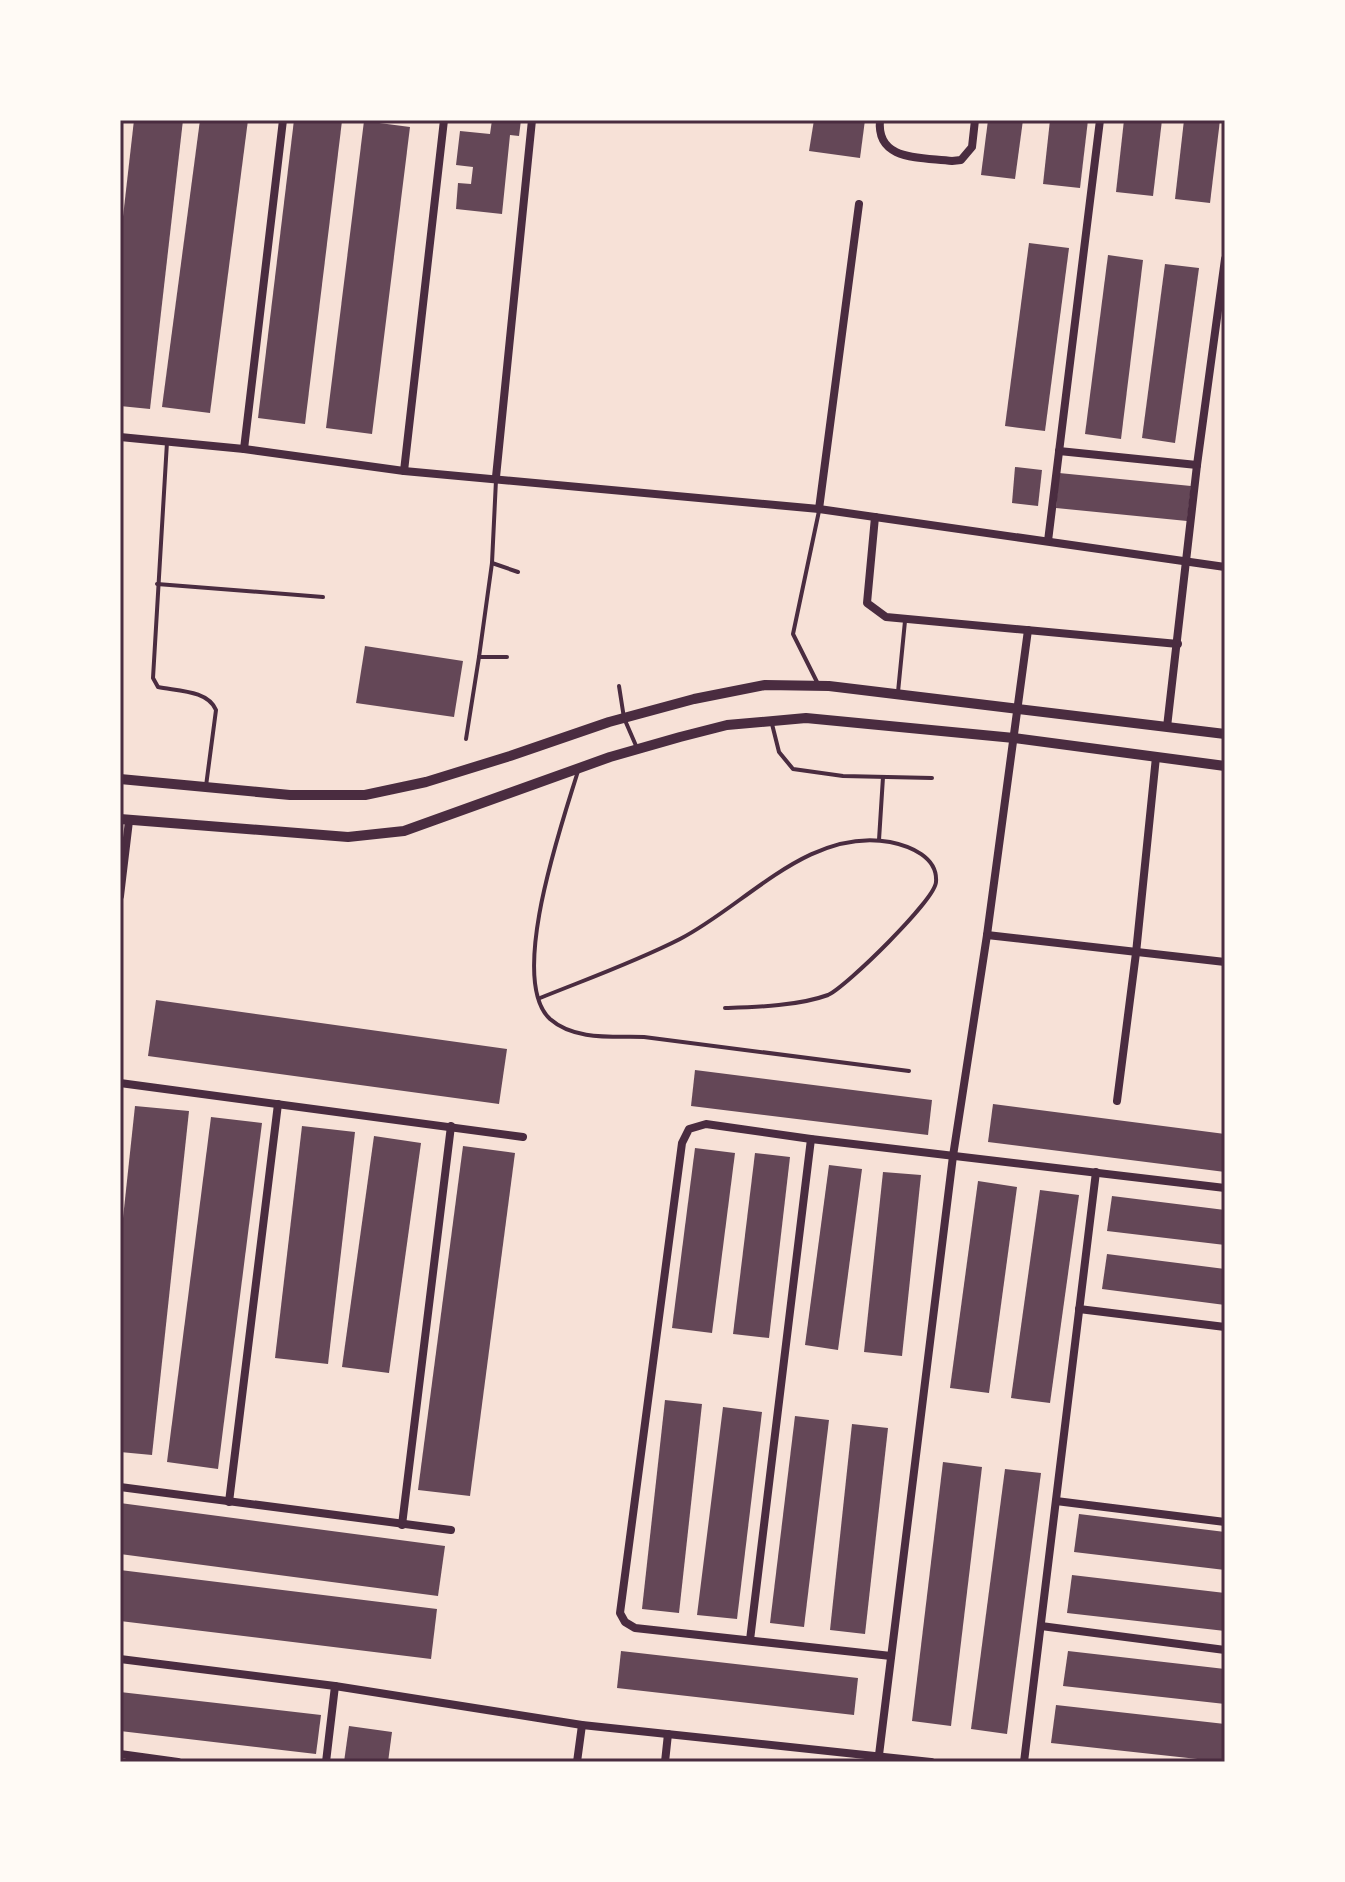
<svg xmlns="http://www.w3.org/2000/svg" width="1345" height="1882" font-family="'DM Sans',sans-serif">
<rect width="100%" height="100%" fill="#f7e1d7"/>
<g fill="#644757">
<polygon points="134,120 183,120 150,409 120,406 120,243"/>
<polygon points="200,120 248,120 210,413 162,407"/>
<polygon points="294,120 342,121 305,424 258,418"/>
<polygon points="492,120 521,120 519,136 510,135 502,214 456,209 458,183 471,184 473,167 456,165 460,131 490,134"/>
<polygon points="814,120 865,120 860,158 809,151"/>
<polygon points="988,120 1023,120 1015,179 981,175"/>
<polygon points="1050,120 1088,120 1080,188 1043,184"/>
<polygon points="1124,120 1162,120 1153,196 1116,192"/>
<polygon points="1184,120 1220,120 1210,203 1175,199"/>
<polygon points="364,121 410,127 372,434 326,428"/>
<polygon points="1029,243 1069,248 1045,431 1005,426"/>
<polygon points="1108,255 1143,260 1121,439 1085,434"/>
<polygon points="1165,264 1199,268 1175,443 1142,438"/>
<polygon points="1015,467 1042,470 1038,506 1012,503"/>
<polygon points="1059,473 1191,486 1187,521 1056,508"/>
<polygon points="365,646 463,661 454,717 356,703"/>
<polygon points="156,1000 507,1049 499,1104 148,1056"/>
<polygon points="695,1070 932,1100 928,1135 691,1106"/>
<polygon points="993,1104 1225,1134 1225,1172 988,1142"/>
<polygon points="135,1106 189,1111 152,1455 120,1452 120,1246"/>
<polygon points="211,1117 262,1123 218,1469 167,1462"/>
<polygon points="302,1126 355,1132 328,1364 275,1358"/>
<polygon points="374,1136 421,1143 389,1373 342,1367"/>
<polygon points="463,1146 515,1153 470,1496 418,1490"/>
<polygon points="695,1148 735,1153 712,1333 672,1328"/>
<polygon points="755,1153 790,1157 769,1338 733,1334"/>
<polygon points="829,1165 862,1169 838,1350 805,1345"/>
<polygon points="883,1172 921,1175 902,1356 864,1352"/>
<polygon points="978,1181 1017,1187 989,1393 950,1388"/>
<polygon points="1040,1190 1079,1195 1050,1403 1011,1398"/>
<polygon points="1112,1196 1225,1210 1225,1245 1107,1231"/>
<polygon points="1107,1254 1225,1269 1225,1305 1102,1289"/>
<polygon points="665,1400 702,1404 679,1613 642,1609"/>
<polygon points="723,1407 762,1412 737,1619 697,1615"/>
<polygon points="795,1416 829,1420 804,1627 770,1623"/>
<polygon points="852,1424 888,1428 865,1634 830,1630"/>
<polygon points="943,1462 982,1467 951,1726 912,1721"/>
<polygon points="1005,1469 1041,1473 1007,1734 971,1729"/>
<polygon points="120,1503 445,1546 438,1596 120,1554"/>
<polygon points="1079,1514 1225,1532 1225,1570 1074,1552"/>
<polygon points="120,1570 437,1609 431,1659 120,1621"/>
<polygon points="1072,1575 1225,1593 1225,1631 1067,1613"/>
<polygon points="621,1651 858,1678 854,1715 617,1688"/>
<polygon points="1068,1651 1225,1669 1225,1704 1063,1686"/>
<polygon points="120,1692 321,1715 316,1754 120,1731"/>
<polygon points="1056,1705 1225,1724 1225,1762 1051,1743"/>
<polygon points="349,1726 392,1732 388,1762 344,1762"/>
</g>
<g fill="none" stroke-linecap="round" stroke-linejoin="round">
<g stroke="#4a2c40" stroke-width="4">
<path d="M167 442 153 678 158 687C177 691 208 690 216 710L206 786"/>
<polyline points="496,480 492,563 479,657 507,657"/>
<polyline points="492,563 518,572"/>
<polyline points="157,584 323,597"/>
<polyline points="817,682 793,634 819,511"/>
<polyline points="619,686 624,718 637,748"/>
<polyline points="898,692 905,621"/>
<polyline points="772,724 779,752 793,769 843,776 932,778"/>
<polyline points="466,739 479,657"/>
<path d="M578 771C563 821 507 979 550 1019 575 1041 614 1036 644 1037L909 1071"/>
<polyline points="879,840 883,777"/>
<path d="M540 998C587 979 635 962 680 939 746 905 809 827 890 842 910 846 938 857 936 882 935 900 846 987 828 995 798 1006 756 1007 725 1008"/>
</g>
<g stroke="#4a2c40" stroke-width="8">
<path d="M880 120C876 162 922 157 952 161L961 160 972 147 975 120"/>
<polyline points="120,437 244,449 404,471 819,509 1225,567"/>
<polyline points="244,449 283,120"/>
<polyline points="1059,451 1197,465"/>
<polyline points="404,471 444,120"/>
<polyline points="496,477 532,120"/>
<polyline points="819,509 859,204"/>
<polyline points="875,517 867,603 886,617 1178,644"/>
<polyline points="1048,541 1100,120"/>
<polyline points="1167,727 1197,465 1225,259"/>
<polyline points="120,896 129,821"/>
<polyline points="987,935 1225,962"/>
<polyline points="120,1083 523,1137"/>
<polyline points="1117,1101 1136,953 1156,757"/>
<polyline points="1079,1309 1225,1327"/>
<polyline points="120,1487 451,1530"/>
<polyline points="1056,1501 1225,1522"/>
<polyline points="229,1502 278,1104"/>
<polyline points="402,1525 451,1126"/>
<polyline points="1041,1626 1225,1650"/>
<polyline points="750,1640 811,1139"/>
<polyline points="891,1656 635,1628 625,1622 620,1613 682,1143 689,1129 706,1124 811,1139 1225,1188"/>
<polyline points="120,1659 335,1686 582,1725 931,1762"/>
<polyline points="120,1754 178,1762"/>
<polyline points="879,1755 953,1156 987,935 1028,630"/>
<polyline points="326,1762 335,1686"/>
<polyline points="577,1762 582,1725"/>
<polyline points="665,1762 668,1734"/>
<polyline points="1024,1762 1096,1172"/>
</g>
<g stroke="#4a2c40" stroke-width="10">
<polyline points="120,779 290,795 365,795 426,782 510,756 609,722 694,699 765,685 829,686 1225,734"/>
<polyline points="120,819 348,837 404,831 610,757 680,737 727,725 806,718 1014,738 1225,766"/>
</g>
</g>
<rect width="1345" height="1882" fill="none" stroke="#fffaf5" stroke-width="244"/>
<rect x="122" y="122" width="1101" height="1638" fill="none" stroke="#4a2c40" stroke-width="3"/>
</svg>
